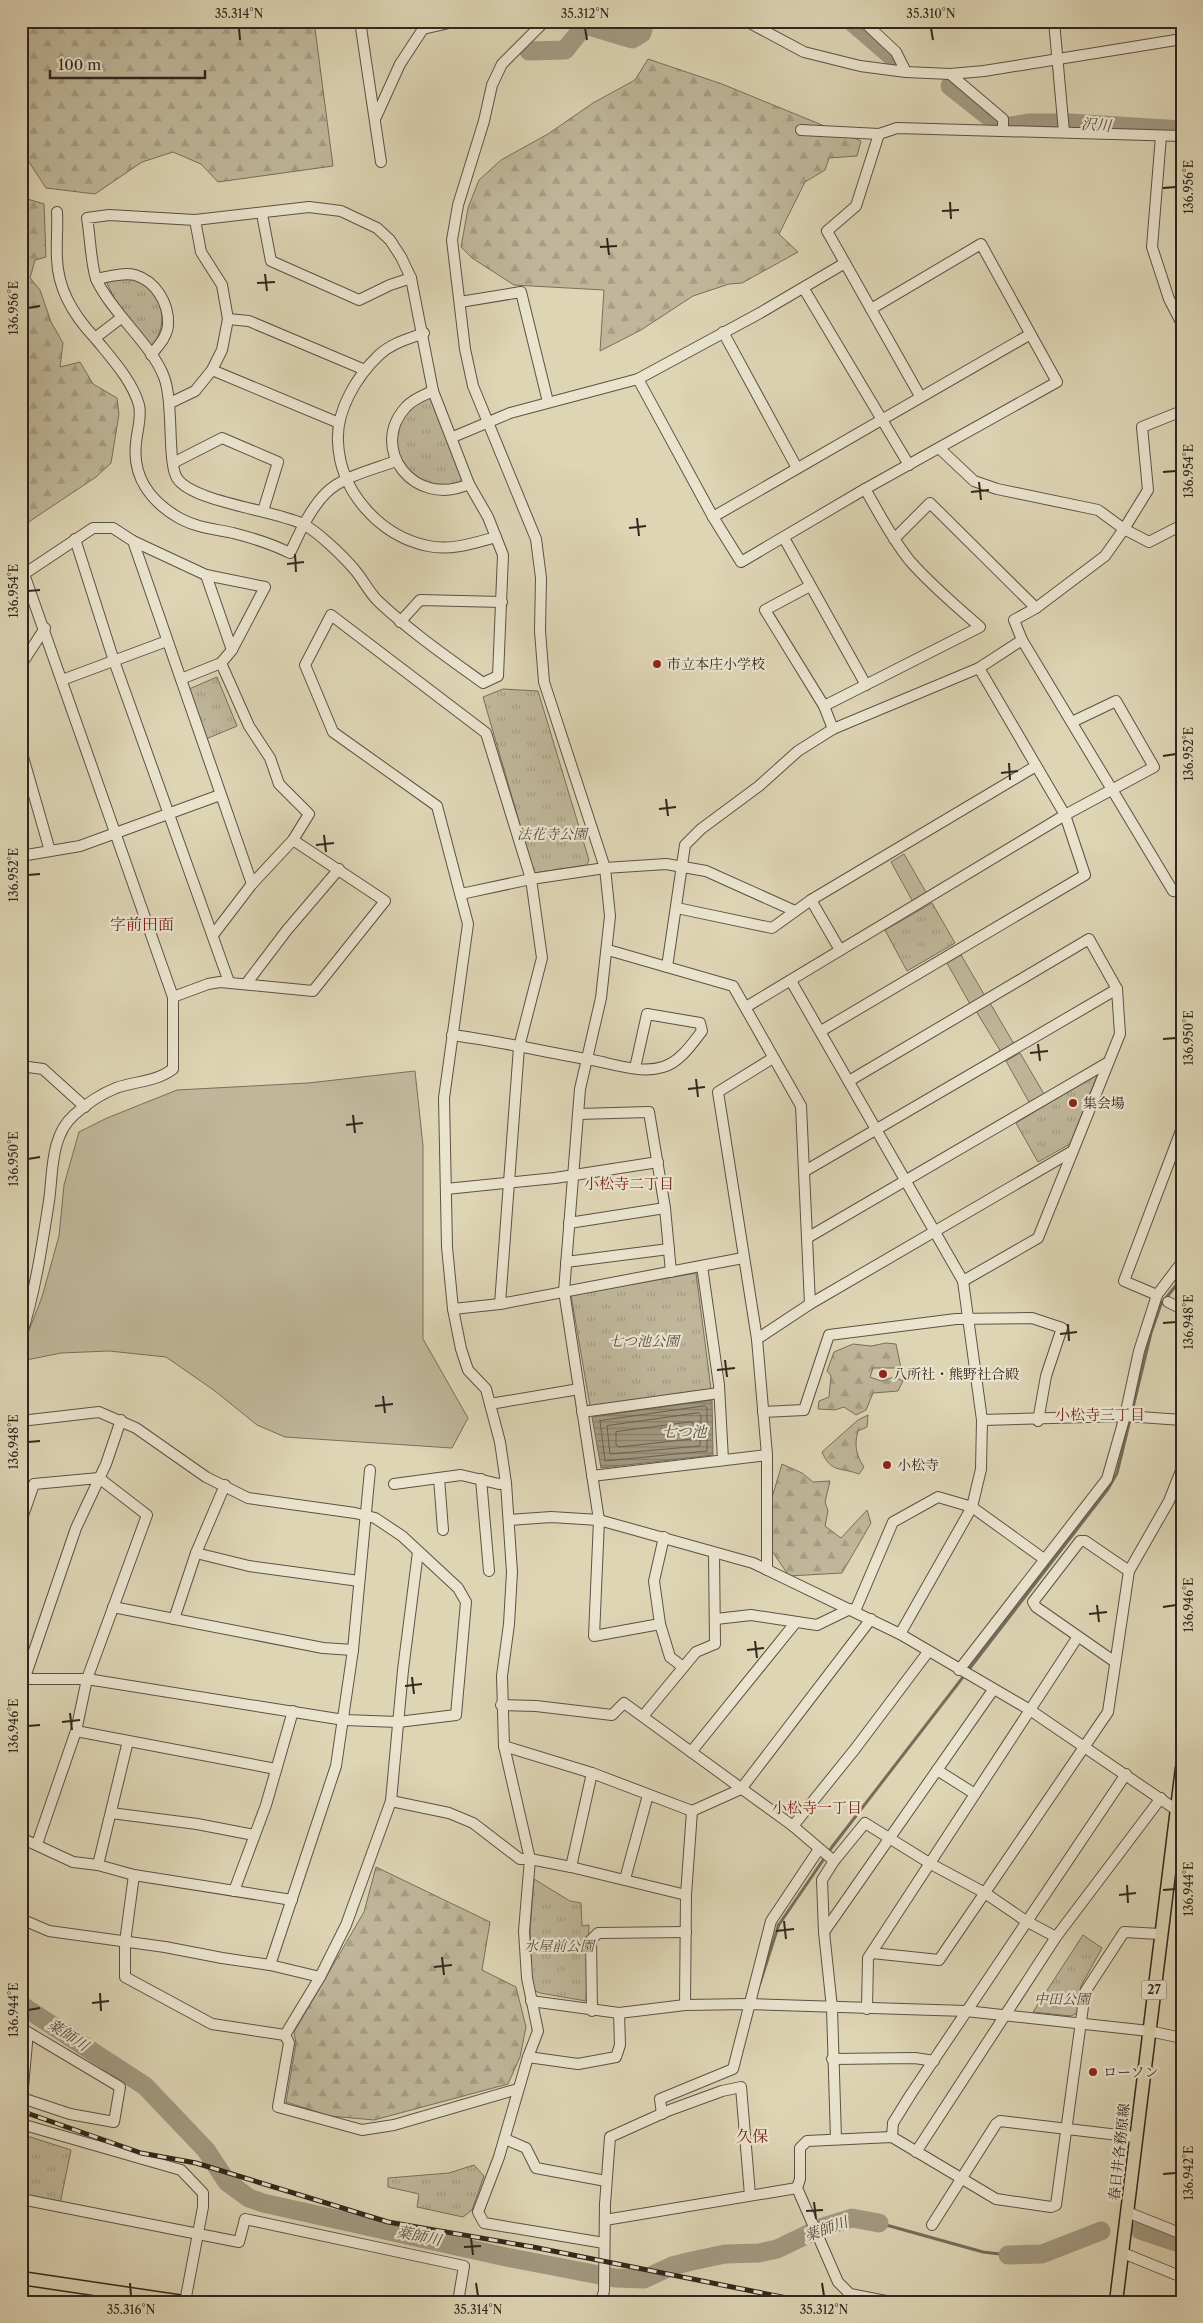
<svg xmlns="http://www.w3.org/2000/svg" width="1203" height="2323" font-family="'Libre Caslon Text','Noto Serif JP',serif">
<defs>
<pattern id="forest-firs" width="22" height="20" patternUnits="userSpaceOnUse" patternTransform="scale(1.25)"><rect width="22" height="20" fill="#c0b79b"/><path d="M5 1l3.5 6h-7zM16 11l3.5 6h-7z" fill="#a59d85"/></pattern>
<pattern id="park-tufts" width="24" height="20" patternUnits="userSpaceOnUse" patternTransform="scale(1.25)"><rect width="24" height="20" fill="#c0b79b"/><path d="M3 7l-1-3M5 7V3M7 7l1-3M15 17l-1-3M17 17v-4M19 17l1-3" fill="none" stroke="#a59d85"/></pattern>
<pattern id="water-rules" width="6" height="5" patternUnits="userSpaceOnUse" patternTransform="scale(1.25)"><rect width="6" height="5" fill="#a39a82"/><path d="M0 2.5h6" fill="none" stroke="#857e6a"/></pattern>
</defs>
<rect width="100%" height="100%" fill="#ded5b5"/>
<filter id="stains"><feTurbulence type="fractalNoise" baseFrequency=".004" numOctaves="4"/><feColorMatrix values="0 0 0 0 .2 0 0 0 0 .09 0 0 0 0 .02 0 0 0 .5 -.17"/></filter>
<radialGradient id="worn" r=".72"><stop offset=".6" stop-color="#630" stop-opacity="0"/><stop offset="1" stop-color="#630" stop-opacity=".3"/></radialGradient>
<g fill="#c0b79b" stroke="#786f5c">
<polygon points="904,854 927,894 913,902 891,862"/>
<polygon points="961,955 985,996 970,1004 947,963"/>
<polygon points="990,1003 1014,1044 1001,1052 976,1011"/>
<polygon points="1020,1053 1044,1094 1029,1102 1006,1061"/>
<polygon points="415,1071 423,1146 423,1339 468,1418 452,1448 285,1437 257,1425 215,1391 166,1357 109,1351 61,1353 21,1361 21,1351 42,1297 59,1236 64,1185 79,1132 107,1118 177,1090 308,1083"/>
</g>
<g fill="url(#forest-firs)" stroke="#786f5c">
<polygon points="26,21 314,21 333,166 218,182 201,164 173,152 142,162 95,194 46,188 27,159"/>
<polygon points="648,59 722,84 861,141 857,156 829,158 825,170 805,182 779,234 798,252 742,283 729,284 693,296 641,330 600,351 604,290 514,285 472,258 461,247 468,208 479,180 501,160 548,134 593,103 635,80"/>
<polygon points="21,197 44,204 46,257 35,260 30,278 40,290 51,322 63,343 60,367 80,362 93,384 117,398 119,414 111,463 96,477 30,521 21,530"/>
<polygon points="886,1343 896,1344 901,1368 873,1368 870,1377 881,1381 894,1377 903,1381 898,1391 873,1393 866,1410 856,1415 844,1407 835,1410 818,1409 819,1401 829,1397 831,1376 827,1371 834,1352 853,1344 871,1346"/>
<path d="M868 1415 867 1427 858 1431C854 1445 856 1455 864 1467L859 1474C840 1467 831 1473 822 1452L858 1420Z"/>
<polygon points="782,1464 802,1473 813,1482 830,1481 825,1502 828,1511 825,1526 841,1538 867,1510 871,1523 842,1573 789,1576 772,1551 771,1501"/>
<polygon points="376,1867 490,1922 482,1970 516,1987 526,2027 520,2057 508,2084 374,2120 330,2116 286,2102 296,2043 294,2032 364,1912"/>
</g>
<g fill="url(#park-tufts)" stroke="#786f5c">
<path d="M121 279C125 279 132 279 136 280 166 290 169 328 150 348L116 302 106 281Z"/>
<path d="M432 394 466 482 434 488C426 483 416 479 410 473 393 455 392 426 409 409 415 403 425 398 432 394Z"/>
<polygon points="217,677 237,726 206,739 189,689"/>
<polygon points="503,689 538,691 589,860 587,865 534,873 483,697"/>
<polygon points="932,903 955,943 907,971 885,930"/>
<polygon points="1098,1073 1070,1144 1038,1162 1016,1123"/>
<polygon points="696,1273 711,1389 590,1406 571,1295"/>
<polygon points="534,1879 570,1901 581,1903 582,1926 589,1925 586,2001 540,1993 535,1991 532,1985 530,1930"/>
<polygon points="1083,1935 1102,1948 1081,1986 1077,2013 1071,2016 1033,2012"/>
<polygon points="21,2134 71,2150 60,2204 21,2195"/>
<polygon points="474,2165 484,2176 472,2210 463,2217 417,2207 419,2194 388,2187 388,2178 449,2173"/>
</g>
<polygon fill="url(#water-rules)" stroke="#756c5a" points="712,1400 713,1455 601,1468 592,1417"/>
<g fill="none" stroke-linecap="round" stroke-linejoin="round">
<g stroke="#6a6050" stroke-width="1">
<polygon points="705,1406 707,1408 707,1451 605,1461 600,1421"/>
<polygon points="699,1413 701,1416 700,1446 610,1454 607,1426"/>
<polygon points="691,1422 694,1424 692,1439 619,1447 616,1445 616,1432"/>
</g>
<g stroke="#756c5a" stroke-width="3">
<polyline points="760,1983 779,1924 778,1926 832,1847 1108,1489 1117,1473 1122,1453 1151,1333 1161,1304 1182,1278"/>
<polyline points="879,2223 983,2252 1008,2255"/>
</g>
<g stroke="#a39a82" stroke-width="19">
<polyline points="851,21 895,59"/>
<polyline points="529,51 565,50 585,25 632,39 642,33 645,21"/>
<polyline points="950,86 997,123"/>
<polyline points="1011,126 1030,123 1071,123 1182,130"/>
<polyline points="21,2005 145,2086 206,2150 227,2182 249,2198 263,2203 506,2257 615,2278 644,2279 672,2266 692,2261 725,2254 759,2253 777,2249 823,2227 852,2218 879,2223"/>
<polyline points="1140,2230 1182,2244"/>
<polyline points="1008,2255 1042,2254 1101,2231"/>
</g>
<defs>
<g id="minor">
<polyline points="360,21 381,162"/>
<polyline points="545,21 502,64 492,85 484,121 458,205 452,240 465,349 473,386 536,539 541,578 540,631 544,682 605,868 610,916 601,998 580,1089 564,1291 599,1520 594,1636 660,1624"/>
<polyline points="746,21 804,52 860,66 906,72 950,74 984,71 1182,39"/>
<polyline points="863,21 896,52 906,72"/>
<polyline points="1054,21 1064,132"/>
<polyline points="950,74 1003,119 1003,131"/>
<polyline points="376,117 400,64 423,29 458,21"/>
<polyline points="801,130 879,134 897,128 1182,136"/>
<polyline points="879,134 856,206 827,231 920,396"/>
<polyline points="1161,136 1152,247 1169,299 1182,324"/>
<path d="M309 207 341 211 377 228 390 240 401 257 411 278 433 391 469 484 488 517 503 555 498 676 483 683C447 657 411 632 379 602 369 593 363 579 354 569 342 555 318 532 303 524 274 510 192 502 177 478 167 462 174 403 164 377 152 345 114 315 97 281 91 269 90 233 87 218L109 215 195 220Z"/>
<path d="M57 212C58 227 56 243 57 259 58 289 74 316 95 338"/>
<polyline points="262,214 271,261 359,300 390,285 411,278"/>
<path d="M96 279C108 277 123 272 135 275 156 281 169 304 168 324 168 336 158 346 151 355"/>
<polyline points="804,289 909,465"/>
<polyline points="460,302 521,292 548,402"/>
<path d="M121 318 95 338C111 358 132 380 139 405 142 418 137 430 136 443 132 478 152 503 181 519 198 528 215 529 233 533 253 538 272 544 290 553 300 532 310 509 326 493 343 476 375 469 396 461"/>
<polyline points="228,319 249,321 365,370"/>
<polyline points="723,332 797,468"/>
<path d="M424 333C408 339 392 343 379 355 357 376 336 410 338 442 340 492 380 536 428 546 451 551 474 543 496 537"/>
<polyline points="212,370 339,423"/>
<polyline points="638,379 713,517 741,562 865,489 1057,382 981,244 871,309"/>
<path d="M433 391C424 395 413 399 406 407 368 448 414 509 469 484"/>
<polyline points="170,403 195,391 212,370 222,350 228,319 222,285 201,252 195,220"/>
<polyline points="1182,411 1142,427 1148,490 1124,529 1105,556 1036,608 1014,620 1022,640 1173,891 1182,892"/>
<polyline points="453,437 510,413 638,379 760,313 845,263"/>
<polyline points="939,448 974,481 997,489 1098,510 1124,529 1149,542 1182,525"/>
<polyline points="173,463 222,438 278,462 263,511"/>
<polyline points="713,517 1029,335"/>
<polyline points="784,538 866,685"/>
<polyline points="75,539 114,661 229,982"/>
<polyline points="894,539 930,503 1036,608"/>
<polyline points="133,541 252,884"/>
<polyline points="206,575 232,650"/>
<polyline points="810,586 765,610 824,706 833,729"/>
<polyline points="400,622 420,600 502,602"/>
<polyline points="21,665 45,628"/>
<polyline points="181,679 221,663"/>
<polyline points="62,680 167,641"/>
<path d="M824 706 980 627C956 606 931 585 910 561 892 539 879 513 865 489"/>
<polyline points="21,750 50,851"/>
<polyline points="21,856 80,846 220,795"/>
<polyline points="461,894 531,879 605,868 666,864 706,871 795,911"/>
<polyline points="811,900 840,950"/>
<polyline points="677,908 772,928 811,900 1036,766"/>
<polyline points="608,950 733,986 801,1106 810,1304"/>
<polyline points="667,967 685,845 701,829 759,786 798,751 833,729 979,668 1022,640"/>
<polyline points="791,981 963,1281 982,1420 981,1469 972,1507 900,1634"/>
<polyline points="246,984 287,930 339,869"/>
<polyline points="173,997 208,984 220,982 313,991 385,901 293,840"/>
<polyline points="746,1007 1065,815 1154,767 1116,701 1072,722"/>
<polyline points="821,1031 1085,875 1065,815 979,668"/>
<path d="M452 1035C499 1041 545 1052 592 1060 614 1064 641 1074 663 1067 680 1062 692 1044 702 1031L700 1023 647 1014 635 1068"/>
<polyline points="21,1066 43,1069 85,1107"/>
<polyline points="849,1081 1089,939 1117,989 1120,1034 1038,1238 963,1281"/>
<polyline points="578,1114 649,1112 665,1208 671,1272"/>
<polyline points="805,1171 1117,989"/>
<polyline points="446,1189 555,1178 658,1162"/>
<polyline points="569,1223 665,1208"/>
<polyline points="807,1238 1107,1063"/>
<polyline points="566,1262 669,1249"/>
<polyline points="702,1266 719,1385 723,1460"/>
<polyline points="1157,1295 1124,1281 1182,1128"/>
<polyline points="1168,1302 1182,1309"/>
<polyline points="500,1304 519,1047 542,958 531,879 486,733 331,615 305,665 333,732 437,806 468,924 444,1098 447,1247 453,1309 461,1349 468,1370 486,1389 500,1442 506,1483 512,1572 509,1624 502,1676 504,1746 530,1859 524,1931 527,1978 538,2031 528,2057 499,2157 478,2212 484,2223 604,2243"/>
<polyline points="453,1309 500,1304 743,1258"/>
<path d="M21 1336C35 1293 42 1246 49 1201 53 1174 50 1136 74 1115 85 1105 101 1094 116 1088 135 1081 156 1082 173 1069V997L24 574 93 528H113L133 541 206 575 265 587 232 650 221 663 249 726 270 758 279 784 309 814 293 840 252 884 213 935"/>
<polyline points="757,1339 810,1304 1071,1152"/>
<polyline points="490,1404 579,1389"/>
<polyline points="582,1412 719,1393"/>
<polyline points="763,1412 804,1410 829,1335 956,1319 1032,1318 1062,1328 1046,1376 1038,1421"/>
<polyline points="982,1420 1125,1416 1182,1420"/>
<polyline points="21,1421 99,1412 136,1428 206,1477 248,1498 355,1513 375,1518 402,1536 458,1588 466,1602 456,1715 398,1722 344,1720 87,1679 21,1679"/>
<polyline points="592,1476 767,1455"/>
<polyline points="439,1478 443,1530"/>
<polyline points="481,1479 489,1571"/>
<polyline points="394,1484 461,1475 499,1484 506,1483"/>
<polyline points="509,1520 551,1517 599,1520 753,1563 900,1634 1030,1710 1181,1813"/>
<polyline points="21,1521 34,1484 99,1478 147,1515 87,1679 76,1731 37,1844"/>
<polyline points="664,1537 654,1581 660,1624 670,1657 683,1667"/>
<polyline points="196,1553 249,1566 359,1581"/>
<polyline points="767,1570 767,1455 757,1339 718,1092 773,1058"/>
<polyline points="113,1607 323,1648 353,1650"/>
<polyline points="855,1611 893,1522 938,1497 972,1507 1044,1559"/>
<polyline points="174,1619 196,1553 225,1485"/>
<polyline points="716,1619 751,1615 817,1625 850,1609"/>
<polyline points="1115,1662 1036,1607 1033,1602 1080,1541 1085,1541 1129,1571"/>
<polyline points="959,1670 1107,1479 1125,1416 1139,1351 1157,1295 1182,1262"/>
<polyline points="21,1689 76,1528 106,1464 121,1420"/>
<polyline points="501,1705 536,1706 612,1715 624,1703 793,1826 834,1861"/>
<polyline points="644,1715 696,1652 715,1644 714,1553"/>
<polyline points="76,1731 276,1769"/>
<polyline points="504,1746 592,1773 692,1811 741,1789 871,1619"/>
<polyline points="691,1752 796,1622"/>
<polyline points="937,1770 975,1794"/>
<polyline points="391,1801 449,1813 473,1823 520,1859 530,1859 571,1867 686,1895"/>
<polyline points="111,1813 197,1824 254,1835"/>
<polyline points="793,1826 855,1749 928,1652"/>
<polyline points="21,1838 73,1862 98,1865 134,1875 292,1900"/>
<polyline points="98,1865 128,1741"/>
<polyline points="571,1867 592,1773"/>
<polyline points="134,1875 125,1942 125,1977 212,2024 285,2035"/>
<polyline points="625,1879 648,1795"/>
<polyline points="234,1891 266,1805 293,1711"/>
<polyline points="21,1919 49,1931 165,1947 222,1958 270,1965 320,1977"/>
<polyline points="824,1932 993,1690"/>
<polyline points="872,1953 939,1960 1108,1712 1129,1571 1169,1501 1182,1468"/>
<polyline points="270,1965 336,1766 353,1650 370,1470"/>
<polyline points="531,2001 619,2013 685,2005 748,2004 966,2011 1149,2031 1182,2038"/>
<polyline points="685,2005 686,1895 692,1811"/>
<polyline points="867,2009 868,1958 1077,1638"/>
<polyline points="592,2011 591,1940 598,1933 686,1932"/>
<polyline points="21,2028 120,2087 114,2122 70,2114 22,2098 28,2032"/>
<polyline points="285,2035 320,1977 346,1925 391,1801 403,1670 418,1552"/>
<polyline points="285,2035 289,2043 278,2107 362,2130 394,2125 518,2089"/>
<polyline points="528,2057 578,2064 616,2057 620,2045 619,2013"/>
<polyline points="832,2059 915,2058 934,2061"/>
<polyline points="662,2114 660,2099 733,2069 771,1921 819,1849"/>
<polyline points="21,2124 181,2170 203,2193 203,2207 185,2302"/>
<polyline points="892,2137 893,2123 911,2094 1126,1774"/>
<polyline points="505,2139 526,2148 536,2168 606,2181"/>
<polyline points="836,2139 832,2008 824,1932 822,1880 834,1861 865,1823 931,1864 985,1893 1026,1921 1056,1937"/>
<polyline points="916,2152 1056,1937 1161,1798"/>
<polyline points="21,2199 239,2242 245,2219 464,2266 458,2302"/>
<polyline points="1127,2212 1182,2234"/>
<polyline points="605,2220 797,2188"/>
<polyline points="932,2225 996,2124 1000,2121 1135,2137"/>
<polyline points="1123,2253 1182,2277"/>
<polyline points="21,2278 23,2302"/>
<polyline points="601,2302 604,2291 605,2204 610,2137 670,2110 722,2091 741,2087 750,2195"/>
<polyline points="891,2302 850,2294 838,2282 797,2188 800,2179 800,2148 807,2141 892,2137 996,2199 1051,2207 1056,2205 1085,1992 1124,1932 1160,1934"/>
</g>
<g id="major">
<polyline points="21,2278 183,2302"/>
<polyline points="1116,2302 1182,1768"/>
</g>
</defs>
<use href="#minor" stroke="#5c5244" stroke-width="12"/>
<use href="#major" stroke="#30271e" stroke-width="15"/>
<use href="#minor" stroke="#eae4cf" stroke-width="10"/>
<use href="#major" stroke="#ded5b5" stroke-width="12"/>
<defs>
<polyline id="rail" points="21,2111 141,2153 196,2163 388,2222 533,2247 807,2302"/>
</defs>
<use href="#rail" stroke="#30271e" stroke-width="5"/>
<use href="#rail" stroke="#eae4cf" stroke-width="3" stroke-dasharray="9" stroke-linecap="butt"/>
</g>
<path fill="none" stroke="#30271e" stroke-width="2" d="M239 28 240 40M585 28 587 40M931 28 933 40M1163 188 1176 187M950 202 951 219M942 211 959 210M607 238 609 255M600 247 617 246M265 274 267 291M257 283 275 282M28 308 40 306M1163 472 1176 471M979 482 981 500M971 492 989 490M637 518 639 536M629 528 646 526M295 554 296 572M287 564 304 562M28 591 40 590M1163 756 1176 754M1009 763 1010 780M1001 773 1018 771M666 799 668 816M659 809 676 807M324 835 326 852M316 845 334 843M28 875 40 874M1163 1039 1176 1038M1038 1044 1040 1061M1030 1053 1048 1051M696 1079 698 1097M688 1089 705 1087M353 1115 355 1133M346 1125 363 1123M28 1159 40 1157M1163 1323 1176 1322M1068 1324 1069 1341M1060 1334 1077 1332M725 1360 727 1377M717 1370 735 1368M383 1396 385 1413M375 1406 393 1404M28 1442 40 1441M1097 1605 1099 1622M1163 1607 1176 1605M1089 1614 1107 1612M755 1641 757 1658M747 1650 764 1648M412 1677 414 1694M405 1686 422 1684M70 1713 72 1730M62 1722 80 1720M28 1726 40 1725M1127 1885 1128 1903M1163 1890 1176 1889M1119 1895 1136 1893M784 1921 786 1939M776 1931 794 1929M442 1957 444 1975M434 1967 452 1965M100 1993 101 2011M92 2003 109 2001M28 2010 40 2008M1163 2174 1176 2173M814 2202 816 2219M806 2211 823 2210M471 2238 473 2255M464 2247 481 2246M130 2283 131 2296M476 2283 478 2296M822 2283 824 2296"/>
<g fill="#8f2418" stroke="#eae4cf" stroke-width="2">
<circle cx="657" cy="664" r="5"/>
<circle cx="1073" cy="1103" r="5"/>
<circle cx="883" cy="1374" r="5"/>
<circle cx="887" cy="1465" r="5"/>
<circle cx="1093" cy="2072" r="5"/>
</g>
<g text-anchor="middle" stroke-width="4.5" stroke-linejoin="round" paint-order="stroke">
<rect fill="#eae4cf" stroke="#686053" stroke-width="1" x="1141.5" y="1980.5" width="25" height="19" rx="4"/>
<g font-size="12" font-weight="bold" fill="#30271e">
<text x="1154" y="1994">27</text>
</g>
<g font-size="14" fill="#30271e" stroke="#eae4cf" text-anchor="start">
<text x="667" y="669">市立本庄小学校</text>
<text x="1083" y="1108">集会場</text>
<text x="893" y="1379">八所社・熊野社合殿</text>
<text x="897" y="1470">小松寺</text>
<text x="1103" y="2077">ローソン</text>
</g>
<g font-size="14" font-style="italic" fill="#544b3d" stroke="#eae4cf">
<text x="552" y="839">法花寺公園</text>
<text x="644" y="1346">七つ池公園</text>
<text x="559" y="1951">水屋前公園</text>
<text x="1062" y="2004">中田公園</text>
</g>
<g font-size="14" fill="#30271e" stroke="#eae4cf">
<text transform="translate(1119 2152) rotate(-84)" y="5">春日井各務原線</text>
</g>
<g font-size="15" font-style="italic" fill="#524a3c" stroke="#eae4cf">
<text transform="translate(1096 125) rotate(4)" y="5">沢川</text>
<text x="684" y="1437">七つ池</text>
<text transform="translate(68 2035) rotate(33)" y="5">薬師川</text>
<text transform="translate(826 2229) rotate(-20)" y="5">薬師川</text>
<text transform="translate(419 2236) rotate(12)" y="5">薬師川</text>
</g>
<g font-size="15" fill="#7a1f14" stroke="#eae4cf">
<text x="629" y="1189">小松寺二丁目</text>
<text x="1100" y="1420">小松寺三丁目</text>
<text x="817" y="1813">小松寺一丁目</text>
</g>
<g font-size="16" fill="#7a1f14" stroke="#eae4cf">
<text x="142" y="930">字前田面</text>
<text x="752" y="2142">久保</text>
</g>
</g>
<rect width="1203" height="2323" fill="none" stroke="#ded5b5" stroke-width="55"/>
<path d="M50 70v8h155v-8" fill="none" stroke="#30271e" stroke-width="2.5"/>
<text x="58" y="70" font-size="15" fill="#30271e" stroke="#eae4cf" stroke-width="4" paint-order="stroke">100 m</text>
<rect x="28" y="28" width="1148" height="2268" fill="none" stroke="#30271e" stroke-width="2"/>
<g font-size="12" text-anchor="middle" fill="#30271e">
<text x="239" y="18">35.314°N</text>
<text x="585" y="18">35.312°N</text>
<text x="931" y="18">35.310°N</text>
<text transform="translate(1189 187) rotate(-90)" y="4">136.956°E</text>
<text transform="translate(14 308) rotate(-90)" y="4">136.956°E</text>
<text transform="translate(1189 471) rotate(-90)" y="4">136.954°E</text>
<text transform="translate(14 591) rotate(-90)" y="4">136.954°E</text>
<text transform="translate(1189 754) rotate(-90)" y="4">136.952°E</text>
<text transform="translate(14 875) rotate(-90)" y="4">136.952°E</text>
<text transform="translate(1189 1038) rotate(-90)" y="4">136.950°E</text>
<text transform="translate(14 1159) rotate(-90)" y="4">136.950°E</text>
<text transform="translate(1189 1322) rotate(-90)" y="4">136.948°E</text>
<text transform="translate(14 1442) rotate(-90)" y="4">136.948°E</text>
<text transform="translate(1189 1605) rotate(-90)" y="4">136.946°E</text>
<text transform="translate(14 1726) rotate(-90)" y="4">136.946°E</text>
<text transform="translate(1189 1889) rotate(-90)" y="4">136.944°E</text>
<text transform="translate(14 2010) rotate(-90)" y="4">136.944°E</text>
<text transform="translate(1189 2173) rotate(-90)" y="4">136.942°E</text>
<text x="131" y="2314">35.316°N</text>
<text x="478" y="2314">35.314°N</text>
<text x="824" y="2314">35.312°N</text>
</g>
<rect width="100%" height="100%" filter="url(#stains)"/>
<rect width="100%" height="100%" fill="url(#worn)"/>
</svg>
